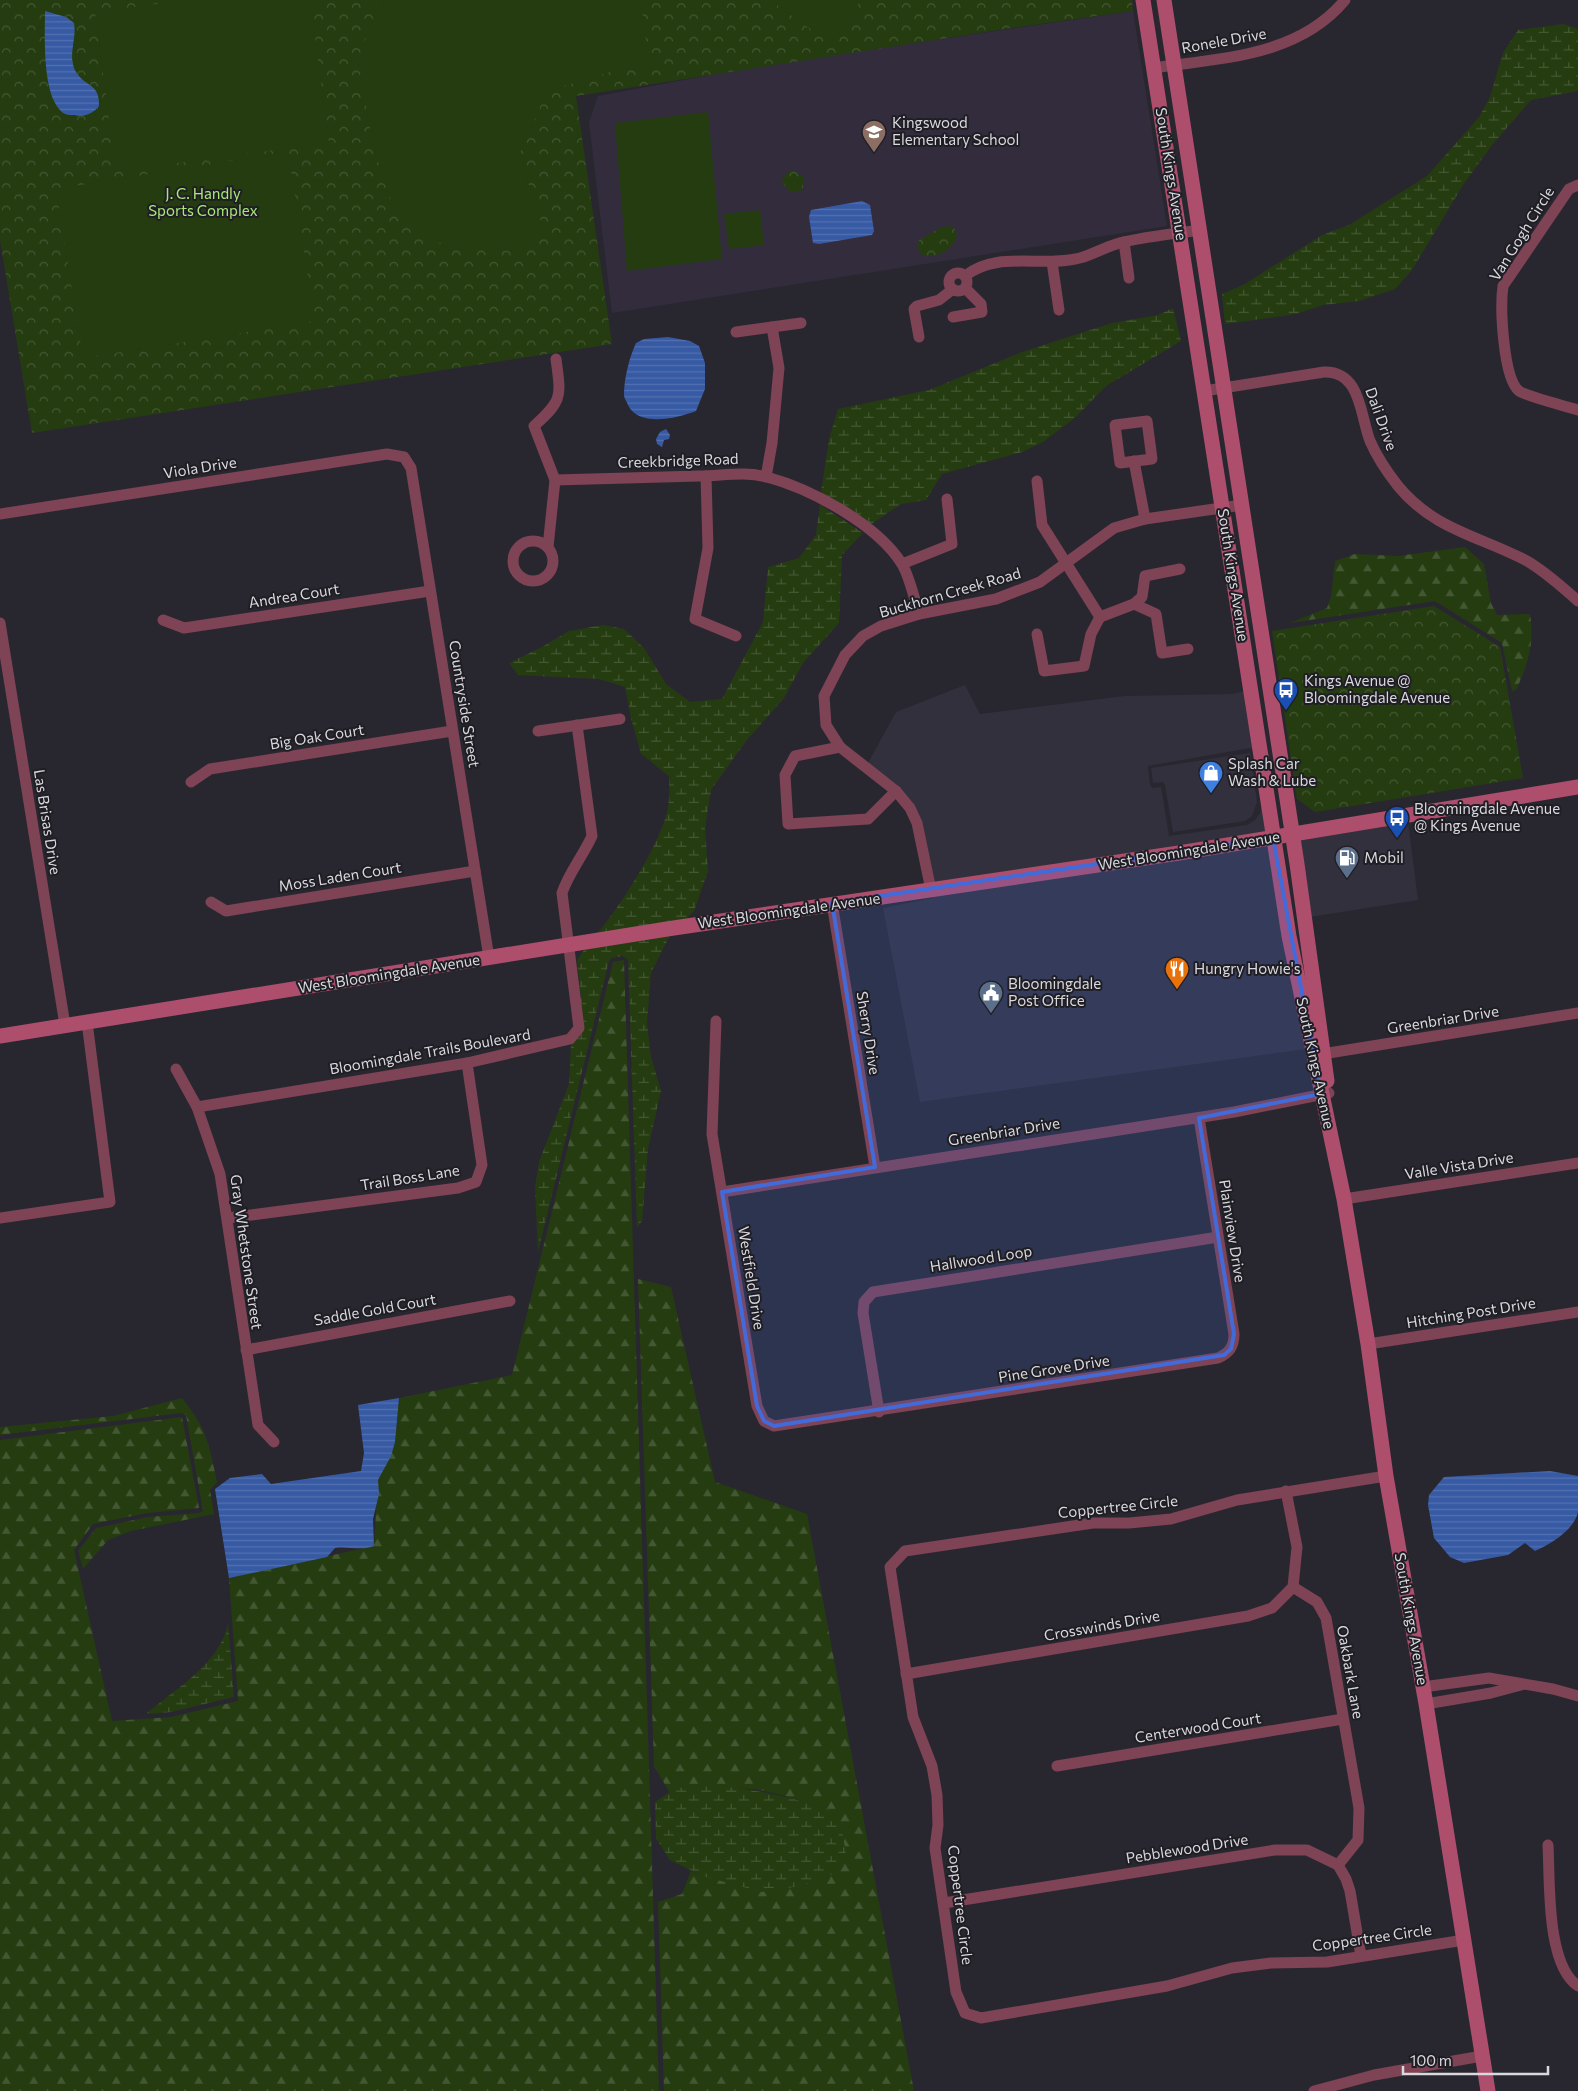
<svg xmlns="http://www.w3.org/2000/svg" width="1578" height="2091" font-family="Commissioner,sans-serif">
<defs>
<pattern id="forest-firs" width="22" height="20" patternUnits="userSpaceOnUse" patternTransform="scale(1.25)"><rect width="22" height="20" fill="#253c11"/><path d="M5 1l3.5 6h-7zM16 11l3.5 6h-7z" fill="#445733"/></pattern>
<pattern id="wetland-marsh" width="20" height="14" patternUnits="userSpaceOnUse" patternTransform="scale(1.25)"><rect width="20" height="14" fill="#253c11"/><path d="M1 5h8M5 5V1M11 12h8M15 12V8" fill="none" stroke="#445733"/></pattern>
<pattern id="park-crowns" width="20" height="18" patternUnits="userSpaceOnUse" patternTransform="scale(1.25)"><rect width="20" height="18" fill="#253c11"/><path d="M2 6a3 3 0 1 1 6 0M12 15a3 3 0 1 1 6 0" fill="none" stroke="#445733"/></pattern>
<pattern id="water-rules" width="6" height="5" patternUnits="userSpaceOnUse" patternTransform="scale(1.25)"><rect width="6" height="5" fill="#375aa4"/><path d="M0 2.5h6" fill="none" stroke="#5371b0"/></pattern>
</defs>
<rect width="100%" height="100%" fill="#28272f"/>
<g fill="#32303d" fill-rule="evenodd">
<path d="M965 685 980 714 1125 696 1232 694 1246 691 1267 833 935 884 921 821 914 805 896 784 868 763 896 712ZM1250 748 1253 750 1262 802 1260 813 1255 820 1247 825 1169 836 1161 787 1153 788 1150 785 1148 766Z"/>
<polygon points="1250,753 1257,802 1252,816 1245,821 1173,832 1165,785 1163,782 1153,783 1151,768"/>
<polygon points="1408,822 1418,900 1310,917 1298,840"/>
<polygon points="1269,844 1306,1049 920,1102 883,908 933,898 933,896"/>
</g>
<polygon fill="#322c3d" points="1133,11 1167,226 612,313 589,122 598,96 769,64"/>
<g fill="url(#forest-firs)">
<path d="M1465 547 1484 564 1491 603 1497 615 1530 614C1535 643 1528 664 1516 690L1512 691 1502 643 1435 601 1290 623 1327 608 1331 596 1335 561 1355 554 1398 556Z"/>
<polygon points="624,960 659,2091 0,2091 0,1440 182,1417 199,1508 147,1513 93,1524 74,1550 112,1721 171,1717 238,1701 229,1578 374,1546 378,1480 395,1442 399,1398 512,1375 613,962"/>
<polygon points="638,1279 671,1287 715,1482 807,1514 914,2091 664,2091 658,1902 682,1894 691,1871 702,1876 832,1810 782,1795 755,1789 676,1788 670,1793 654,1766"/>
<path d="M182 1398C207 1429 209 1444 217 1482L210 1490 214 1514 131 1531 108 1540 83 1569 78 1551 96 1528 148 1517 199 1513 203 1511 186 1415 181 1413 0 1435V1427L113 1416Z"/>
</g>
<g fill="url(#wetland-marsh)">
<polygon points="1564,24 1578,29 1578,91 1531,100 1492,145 1463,185 1412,270 1395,289 1359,301 1323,305 1296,314 1225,324 1222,294 1245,284 1322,235 1349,225 1427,176 1479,117 1490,97 1503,53 1518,30"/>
<polygon points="1173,308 1181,341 1106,386 1076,417 1043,442 1022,452 942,474 926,500 901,504 870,525 821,493 829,439 838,409 929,390 1022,352 1112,323 1158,315"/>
<path d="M820 505 863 533 842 555 839 623 803 663 784 698 746 741 711 790 705 828 708 871 694 911 685 920 596 935C619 909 663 840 668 807 670 797 669 786 669 776L641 754 631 718 625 687 599 679 518 675 509 663 542 647 569 631 603 625 624 629 644 648 666 684 690 702 722 699 763 622 768 567 799 558 816 535Z"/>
<polygon points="670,935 651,973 647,1023 651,1057 661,1091 648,1149 642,1221 637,1227 628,960 623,956 611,958 609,961 538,1252 535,1187 539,1162 569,1084 571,1045 584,1028 577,960 586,947"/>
<path d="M228 1623 234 1697 171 1712 146 1714C175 1689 221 1663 228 1623Z"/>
<path d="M713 1786C758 1789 790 1797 832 1810L842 1830 846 1854 833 1874 800 1886 762 1892 702 1876 670 1860 656 1838 655 1802 676 1788Z"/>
</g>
<g fill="url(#park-crowns)">
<polygon points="0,0 1132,0 1133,11 1025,26 576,96 612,344 32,433 0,240"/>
<polygon points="792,170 803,176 803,190 790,192 781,181 788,172"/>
<path d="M950 226 954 228 957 235C952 258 911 266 919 240L942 227Z"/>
<polygon points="1434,606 1500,647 1523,778 1315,812 1297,799 1272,631"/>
</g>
<g fill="#253c11">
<polygon points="188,0 310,0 329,143 116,171 95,12"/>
<polygon points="382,0 641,0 649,66 613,71 547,91 519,155 546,237 515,251 449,249 394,209 373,146 358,60 378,4"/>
<polygon points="770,0 861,0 841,29 823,38"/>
<polygon points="708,112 722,259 627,271 615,123"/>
<polygon points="288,152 315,321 83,358 56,189"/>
<polygon points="760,210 764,245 729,249 724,214"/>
</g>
<g fill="url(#water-rules)">
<path d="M45 11 66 17 74 23C77 40 67 56 76 72 85 87 100 83 99 106 93 114 84 117 75 115 69 115 64 115 60 110 42 91 45 36 45 11Z"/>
<polygon points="862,201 870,205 874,231 872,235 819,244 813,243 809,217 811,210"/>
<path d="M668 337 690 341 699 346 705 363V389L696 411C678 418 639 428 628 405 627 402 624 398 624 395 624 379 629 358 636 343L644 339Z"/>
<polygon points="666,429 670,435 669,439 664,440 662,447 657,444 656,439 660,432"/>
<path d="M399 1398 395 1442 391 1456 378 1480 379 1494 373 1519 374 1546C362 1551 348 1546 335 1548L327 1557 229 1578 215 1489 230 1478 262 1474 271 1484 361 1471 364 1453 358 1405Z"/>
<path d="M1550 1471 1578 1476C1578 1487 1578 1501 1578 1512 1574 1530 1551 1544 1535 1551L1525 1543 1508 1555 1464 1563 1450 1557 1434 1538 1428 1505 1429 1495 1444 1477Z"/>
</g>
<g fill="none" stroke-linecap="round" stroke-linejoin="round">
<g stroke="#7e4354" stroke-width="11">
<path d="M1153 68C1220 58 1298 57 1345 0"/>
<path d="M1578 185 1569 189 1503 286C1500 307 1503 378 1519 391 1528 397 1566 406 1578 410"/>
<polyline points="1124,242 1129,278"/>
<polyline points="1052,262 1059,310"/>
<circle cx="958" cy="282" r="9"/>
<path d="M965 276C997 250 1042 268 1080 258 1095 254 1108 245 1124 242 1148 236 1175 234 1200 230"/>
<polyline points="953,317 982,312 981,304 965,288"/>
<polyline points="736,332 801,323"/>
<polyline points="919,337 914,309 917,306 939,300 953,289"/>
<path d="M1204 391 1324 372C1361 371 1360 415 1370 441 1377 457 1387 472 1398 486 1434 530 1480 536 1527 561 1546 572 1562 587 1578 601"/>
<polygon points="1147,421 1152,459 1120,463 1115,425"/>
<polyline points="1134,461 1145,519"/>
<polyline points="706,476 708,548 695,619 736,636"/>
<polyline points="766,477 772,443 779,368 772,327"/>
<path d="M555 480C603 479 651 477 699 476 722 476 744 471 767 477 811 489 877 524 902 564 910 578 914 598 919 614"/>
<polyline points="1037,481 1042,525 1100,617"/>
<polyline points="0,514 387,454 404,457 411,468 489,958"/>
<circle cx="533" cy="561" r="20"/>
<path d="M548 547 555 480 534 426C563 400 561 397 556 359"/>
<polyline points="902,564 952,544 947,499"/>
<polyline points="1134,604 1156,614 1162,653 1188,649"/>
<polyline points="1100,617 1134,604 1142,597 1145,576 1180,569"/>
<polyline points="163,620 184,628 430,591"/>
<polyline points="0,623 65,1025"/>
<polyline points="1037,634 1044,671 1084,666 1091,634 1100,617"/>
<polyline points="538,731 620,719"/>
<polyline points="840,747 795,756 785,775 788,824 868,819 896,791"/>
<polyline points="191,782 210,769 452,731"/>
<polyline points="931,890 917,823 910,808 896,791 840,747 826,725 824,696 845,655 863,636 881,626 919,614 996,599 1040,582 1114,528 1145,519 1242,505"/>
<polyline points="211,902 226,911 475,871"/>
<polyline points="832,903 875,1167"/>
<path d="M716 1021 712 1134 757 1406 764 1421 774 1426 1218 1358C1229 1353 1234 1347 1234 1334L1199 1118"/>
<polyline points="1316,1055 1578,1013"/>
<polyline points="176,1069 197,1107 220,1174 258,1425 274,1442"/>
<path d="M197 1107 467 1063 570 1039 579 1028 562 893C569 872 583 856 592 836L577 725"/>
<polyline points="722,1192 1234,1112 1329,1093"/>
<polyline points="1344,1199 1578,1163"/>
<polyline points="0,1218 110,1202 87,1022"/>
<polyline points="228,1218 458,1188 476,1182 482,1165 467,1063"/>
<polyline points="1368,1344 1578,1312"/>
<polyline points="246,1350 510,1301"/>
<polyline points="879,1412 863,1313 864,1302 873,1292 1218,1237"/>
<polyline points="1386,1476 1237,1500 1171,1519 1129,1523 1093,1523 905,1551 890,1567 913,1717 932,1766 937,1795 938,1825 935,1848 956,1992 965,2013 981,2018 1167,1986 1232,1968 1271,1963 1327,1962 1464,1940"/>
<polyline points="1286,1491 1297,1547 1293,1587"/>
<polyline points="1293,1587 1317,1602 1326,1618 1359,1808 1358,1840 1338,1865"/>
<polyline points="906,1674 1248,1616 1272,1608 1293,1587"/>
<polyline points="1423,1687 1489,1678 1553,1689 1578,1696"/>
<polyline points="1426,1704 1491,1693 1521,1685"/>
<polyline points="1057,1766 1343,1719"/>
<path d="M1548 1845C1550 1881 1546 1965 1578 1986"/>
<polyline points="944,1903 1275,1850 1307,1850 1338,1865 1346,1879 1350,1891 1361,1956"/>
<polyline points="1314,2091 1374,2075 1482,2056"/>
</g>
<g stroke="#ad4e6c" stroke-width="15">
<polyline points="1143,0 1289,936 1344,1199 1368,1344 1386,1476 1426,1704 1488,2091"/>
<polyline points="1164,0 1297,864 1327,1081"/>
<polyline points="0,1036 667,929 1179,853 1578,787"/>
</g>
</g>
<path fill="#436ad9" fill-opacity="0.2" stroke="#436ad9" stroke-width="4" stroke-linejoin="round" d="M1273 838 1321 1094 1199 1118 1234 1334 1231 1349 1224 1355 774 1426 764 1421 757 1406 722 1192 875 1167 832 903Z"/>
<defs>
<symbol id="school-pin" viewBox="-11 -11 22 30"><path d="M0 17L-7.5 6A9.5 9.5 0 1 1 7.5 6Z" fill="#8d6e63" stroke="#1f1e25"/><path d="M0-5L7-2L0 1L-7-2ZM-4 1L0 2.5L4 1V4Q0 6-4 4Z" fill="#fff"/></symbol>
<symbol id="bus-pin" viewBox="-11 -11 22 30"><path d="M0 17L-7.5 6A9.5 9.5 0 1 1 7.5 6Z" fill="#1a4fb4" stroke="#1f1e25"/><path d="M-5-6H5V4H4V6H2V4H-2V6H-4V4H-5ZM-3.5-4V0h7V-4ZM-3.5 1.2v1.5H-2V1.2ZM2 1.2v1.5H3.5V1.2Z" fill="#fff"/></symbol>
<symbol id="shop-pin" viewBox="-11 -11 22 30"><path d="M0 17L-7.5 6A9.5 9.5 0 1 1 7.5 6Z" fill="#3f7fe0" stroke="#1f1e25"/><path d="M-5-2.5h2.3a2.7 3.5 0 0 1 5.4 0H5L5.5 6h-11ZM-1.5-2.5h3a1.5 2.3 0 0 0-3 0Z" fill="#fff"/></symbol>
<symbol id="fuel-pin" viewBox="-11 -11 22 30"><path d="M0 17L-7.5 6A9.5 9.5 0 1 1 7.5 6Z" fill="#5c6f8a" stroke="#1f1e25"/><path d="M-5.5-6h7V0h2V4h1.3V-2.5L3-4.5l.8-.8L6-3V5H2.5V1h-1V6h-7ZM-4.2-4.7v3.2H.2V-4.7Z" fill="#fff"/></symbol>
<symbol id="restaurant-pin" viewBox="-11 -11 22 30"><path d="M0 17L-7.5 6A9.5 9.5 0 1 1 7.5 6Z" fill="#e8710a" stroke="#1f1e25"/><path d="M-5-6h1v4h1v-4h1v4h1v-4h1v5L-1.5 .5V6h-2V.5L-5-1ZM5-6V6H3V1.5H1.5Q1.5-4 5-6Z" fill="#fff"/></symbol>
<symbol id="civic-pin" viewBox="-11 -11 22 30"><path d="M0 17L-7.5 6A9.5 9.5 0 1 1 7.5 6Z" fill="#5c6f8a" stroke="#1f1e25"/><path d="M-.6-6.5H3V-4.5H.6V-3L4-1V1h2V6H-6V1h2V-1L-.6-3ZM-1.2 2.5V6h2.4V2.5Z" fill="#fff"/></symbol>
</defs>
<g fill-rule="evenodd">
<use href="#school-pin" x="860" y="118" width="28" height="38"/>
<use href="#bus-pin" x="1272" y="676" width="28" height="38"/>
<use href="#shop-pin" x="1197" y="759" width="28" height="38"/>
<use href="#bus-pin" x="1383" y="804" width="28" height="38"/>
<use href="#fuel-pin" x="1333" y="844" width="28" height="38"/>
<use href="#restaurant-pin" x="1163" y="955" width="28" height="38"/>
<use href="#civic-pin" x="977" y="979" width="28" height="38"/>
</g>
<g text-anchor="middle" stroke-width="4" stroke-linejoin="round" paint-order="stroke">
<g font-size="15" fill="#d9d8dd" stroke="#1f1e25">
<text transform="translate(1224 41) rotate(-10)" y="5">Ronele Drive</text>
<text transform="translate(1171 174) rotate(81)" y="5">South Kings Avenue</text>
<text transform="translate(1522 234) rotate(-58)" y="5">Van Gogh Circle</text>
<text transform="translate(1381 419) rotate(70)" y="5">Dali Drive</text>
<text transform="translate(678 461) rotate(-2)" y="5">Creekbridge Road</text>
<text transform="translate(200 468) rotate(-9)" y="5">Viola Drive</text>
<text transform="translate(1233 575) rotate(81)" y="5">South Kings Avenue</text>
<text transform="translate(950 593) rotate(-16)" y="5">Buckhorn Creek Road</text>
<text transform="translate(294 596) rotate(-9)" y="5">Andrea Court</text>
<text transform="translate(464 704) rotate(81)" y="5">Countryside Street</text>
<text transform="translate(317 737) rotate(-9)" y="5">Big Oak Court</text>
<text transform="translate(47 822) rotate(81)" y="5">Las Brisas Drive</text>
<text transform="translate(1189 851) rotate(-9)" y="5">West Bloomingdale Avenue</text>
<text transform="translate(340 877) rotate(-9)" y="5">Moss Laden Court</text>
<text transform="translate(789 911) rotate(-8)" y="5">West Bloomingdale Avenue</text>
<text transform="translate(389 974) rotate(-9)" y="5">West Bloomingdale Avenue</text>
<text transform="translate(1443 1020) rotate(-9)" y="5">Greenbriar Drive</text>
<text transform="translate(868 1033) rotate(81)" y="5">Sherry Drive</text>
<text transform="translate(430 1052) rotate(-10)" y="5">Bloomingdale Trails Boulevard</text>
<text transform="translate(1315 1063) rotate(78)" y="5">South Kings Avenue</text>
<text transform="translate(1004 1132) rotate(-9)" y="5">Greenbriar Drive</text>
<text transform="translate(1459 1166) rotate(-9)" y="5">Valle Vista Drive</text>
<text transform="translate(410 1178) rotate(-9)" y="5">Trail Boss Lane</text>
<text transform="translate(1232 1231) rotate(81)" y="5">Plainview Drive</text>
<text transform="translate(246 1252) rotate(82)" y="5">Gray Whetstone Street</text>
<text transform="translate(981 1259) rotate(-9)" y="5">Hallwood Loop</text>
<text transform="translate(751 1278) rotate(81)" y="5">Westfield Drive</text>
<text transform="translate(375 1310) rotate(-10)" y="5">Saddle Gold Court</text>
<text transform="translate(1471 1313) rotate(-9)" y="5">Hitching Post Drive</text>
<text transform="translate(1054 1369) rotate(-9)" y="5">Pine Grove Drive</text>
<text transform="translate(1118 1507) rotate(-6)" y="5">Coppertree Circle</text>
<text transform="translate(1411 1619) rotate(80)" y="5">South Kings Avenue</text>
<text transform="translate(1102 1626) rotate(-10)" y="5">Crosswinds Drive</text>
<text transform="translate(1350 1672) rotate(80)" y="5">Oakbark Lane</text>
<text transform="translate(1198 1728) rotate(-9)" y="5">Centerwood Court</text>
<text transform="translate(1187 1849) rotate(-9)" y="5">Pebblewood Drive</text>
<text transform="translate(960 1905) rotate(83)" y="5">Coppertree Circle</text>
<text transform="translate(1372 1938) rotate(-8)" y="5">Coppertree Circle</text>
</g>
<g font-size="15" fill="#d9d8dd" stroke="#1f1e25" text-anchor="start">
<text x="892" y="128">Kingswood<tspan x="892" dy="17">Elementary School</tspan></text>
<text x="1304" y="686">Kings Avenue @<tspan x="1304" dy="17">Bloomingdale Avenue</tspan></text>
<text x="1228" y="769">Splash Car<tspan x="1228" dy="17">Wash &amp; Lube</tspan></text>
<text x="1414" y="814">Bloomingdale Avenue<tspan x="1414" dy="17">@ Kings Avenue</tspan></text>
<text x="1364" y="863">Mobil</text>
<text x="1194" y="974">Hungry Howie's</text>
<text x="1008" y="989">Bloomingdale<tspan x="1008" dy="17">Post Office</tspan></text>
</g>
<g font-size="15" fill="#a9e778" stroke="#1f1e25">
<text x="203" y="199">J. C. Handly<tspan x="203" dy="17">Sports Complex</tspan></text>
</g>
</g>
<path d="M1403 2066v8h145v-8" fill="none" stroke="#d9d8dd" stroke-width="2.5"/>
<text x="1410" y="2066" font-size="15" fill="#d9d8dd" stroke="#1f1e25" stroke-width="4" paint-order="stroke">100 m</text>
</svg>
